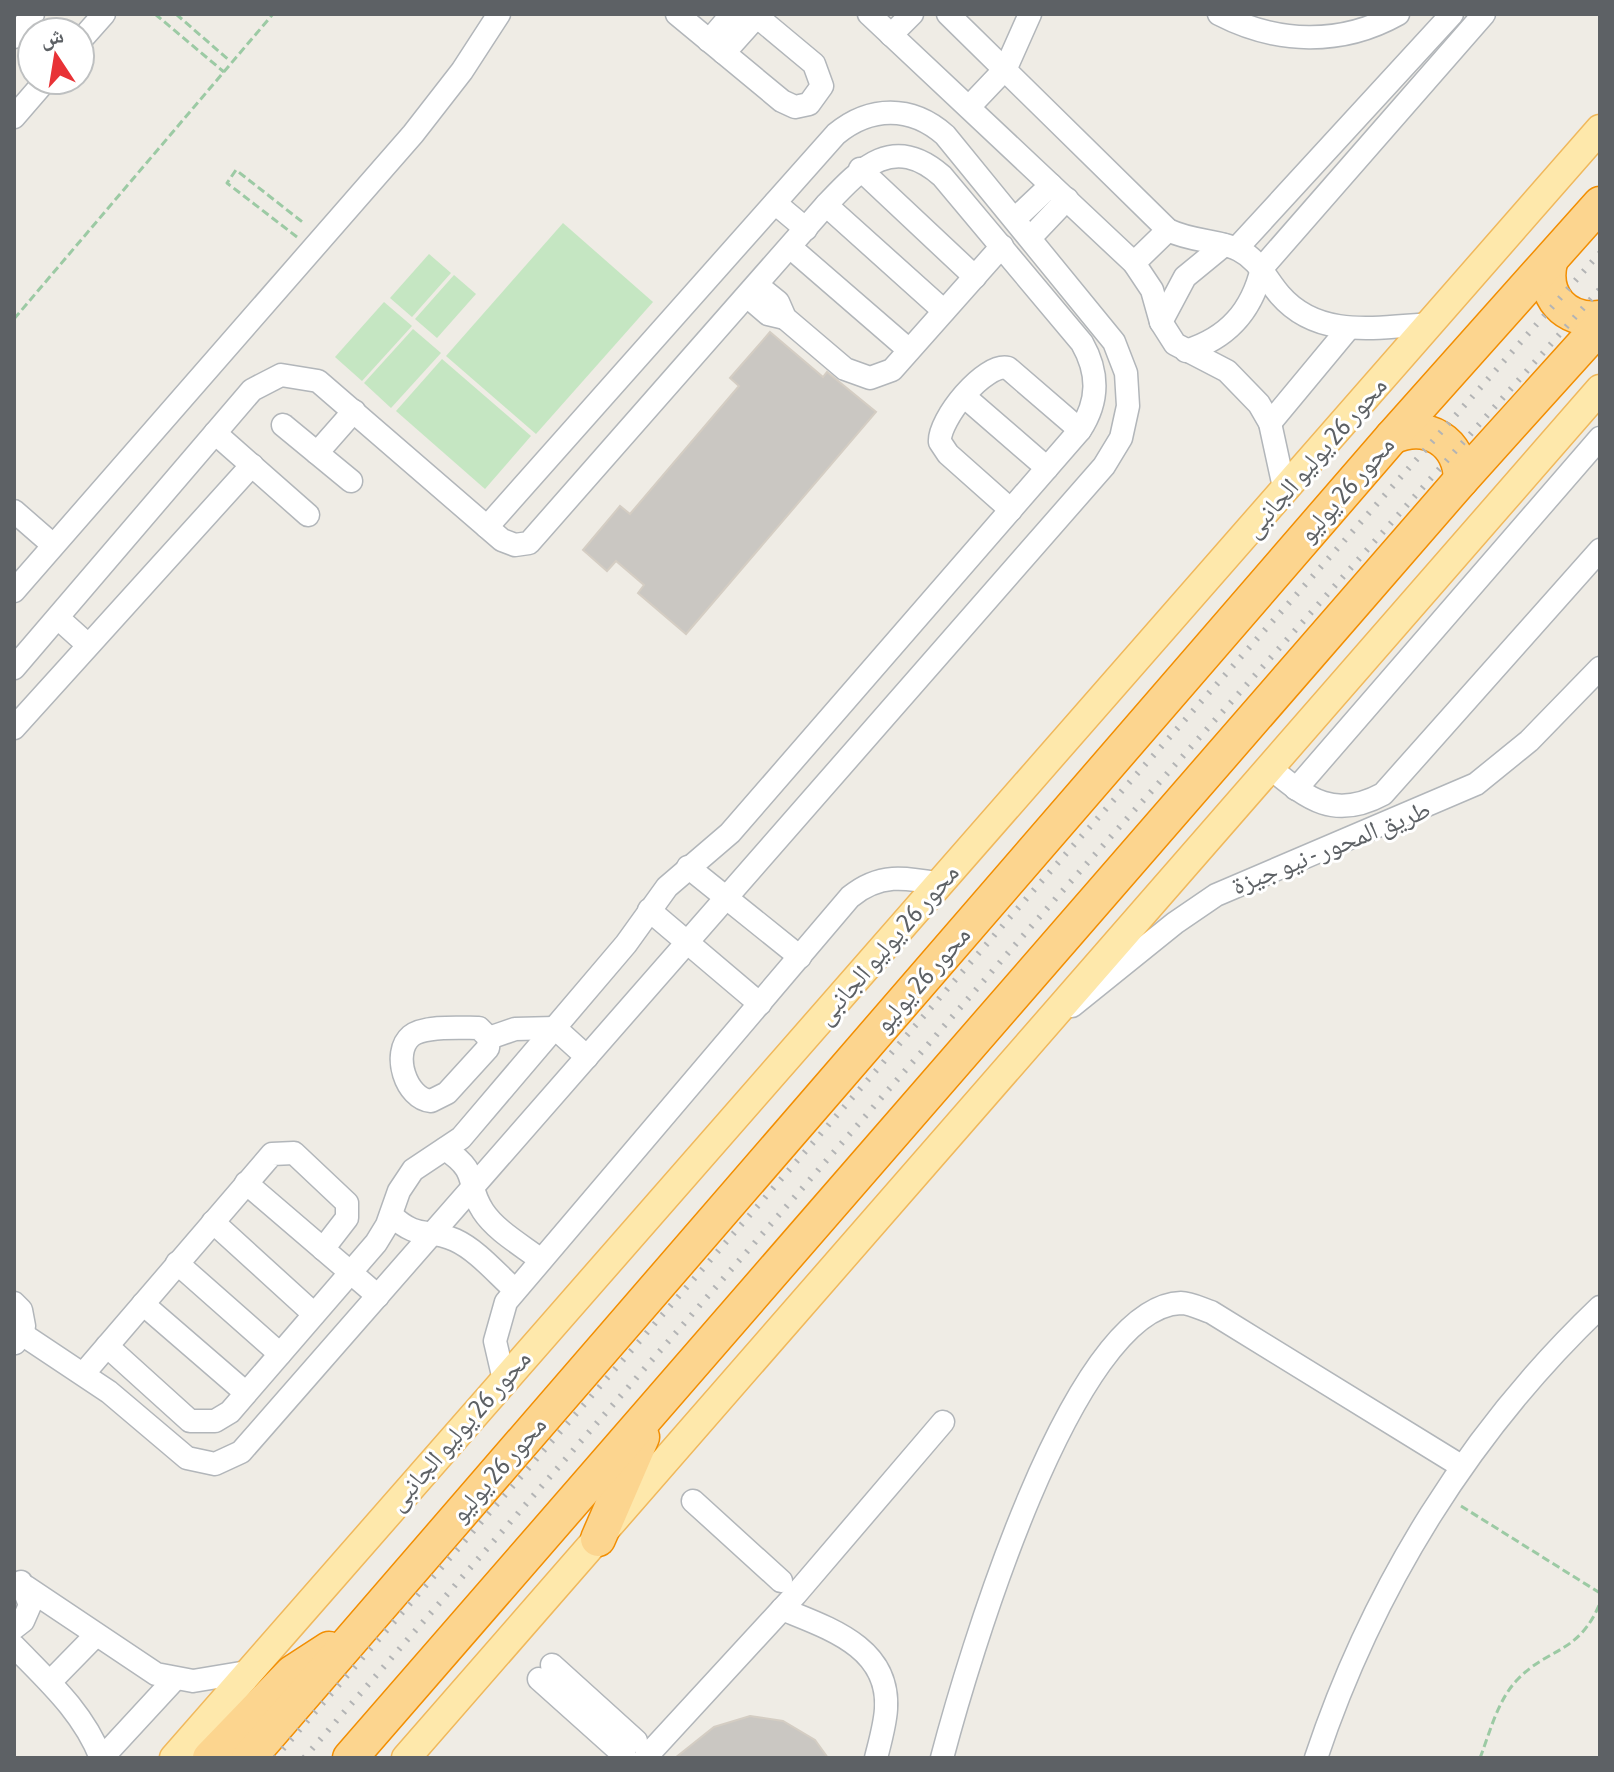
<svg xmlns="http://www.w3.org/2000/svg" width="1614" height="1772" font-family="'Asap Condensed','Noto Naskh Arabic',sans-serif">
<rect width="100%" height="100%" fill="#efece5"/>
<g fill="#c5e6c2">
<polygon points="563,223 653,302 536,434 446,356"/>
<polygon points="429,254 451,273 412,317 390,298"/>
<polygon points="454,275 476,294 437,338 415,319"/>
<polygon points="384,302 412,326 362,381 335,357"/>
<polygon points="413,329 441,353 391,408 364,383"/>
<polygon points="442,359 531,436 485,489 396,411"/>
</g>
<g fill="#cac7c2" stroke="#d4cdc3" stroke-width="2">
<polygon points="770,332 823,377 827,372 876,412 686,634 638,593 644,585 616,561 607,571 583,550 620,506 630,514 739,386 730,378"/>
<polygon points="750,1716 783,1721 815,1740 828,1758 675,1758 714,1727"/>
</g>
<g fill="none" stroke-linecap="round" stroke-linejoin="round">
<defs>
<g id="minor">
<polyline points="677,14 782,101 795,107 809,104 822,86 814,64 754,14"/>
<polyline points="869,14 1134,263 1152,290 1161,322 1175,344 1227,371 1259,404 1270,423 1285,492"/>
<path d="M948 14 1168 230C1192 242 1220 240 1239 250 1259 260 1266 279 1280 295 1319 340 1378 327 1431 324"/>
<path d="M1219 14C1277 44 1341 46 1398 14"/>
<polyline points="891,35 912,14"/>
<polyline points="14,37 33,14"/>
<polyline points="80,41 104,14"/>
<polyline points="709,41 732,14"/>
<polyline points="724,53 757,16"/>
<polyline points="969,107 1006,68 1030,14"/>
<polyline points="14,117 46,80"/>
<polyline points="860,169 975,277"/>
<polyline points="775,203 806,229"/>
<polyline points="826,205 944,311"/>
<polyline points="1015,219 1051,185"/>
<polyline points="1030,238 1067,199"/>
<polyline points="790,247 909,350"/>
<polyline points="1237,248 1452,14"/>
<polyline points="1134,263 1168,230"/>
<polyline points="757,285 778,302 785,318 845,369 870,378 892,370 1002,246"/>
<polyline points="747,296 768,314 785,318"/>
<polyline points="1161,322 1185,277 1224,245"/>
<path d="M1186 351C1228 338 1252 311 1262 268L1484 14"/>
<polyline points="965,397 1047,468"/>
<polyline points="1270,423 1348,329"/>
<polyline points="283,425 351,481"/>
<polyline points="215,433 308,515"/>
<polyline points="317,453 354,411"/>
<path d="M1011 510 948 454 940 442C938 420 985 362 1008 368L1080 430"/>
<polyline points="14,511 53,545"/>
<polyline points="14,591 413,134 462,71 499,14"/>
<polyline points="58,618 88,645"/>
<path d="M14 668 252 390 281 375 318 381 502 540 515 545 529 543 826 205C861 168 893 133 942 176L1082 343C1099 373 1099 401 1080 430L730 833 667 887 626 944 461 1138 413 1170 399 1191 387 1225 376 1243 230 1412 215 1421H190L107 1346"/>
<polyline points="14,728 252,465"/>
<path d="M1269 767C1307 798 1333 821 1383 794L1600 550"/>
<polyline points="1296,789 1600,438"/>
<polyline points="688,867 800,957"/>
<polyline points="649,910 760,1004"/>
<polyline points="1072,1006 1175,923 1216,895 1476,784 1529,741 1600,668"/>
<path d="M479 1028 489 1038 488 1048 447 1093 431 1101C406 1099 391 1053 411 1036 425 1025 462 1028 479 1028Z"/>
<polyline points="489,1038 515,1029 555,1028 587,1057"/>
<path d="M445 1149C482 1174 464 1182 483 1211 496 1231 523 1246 541 1260"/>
<polyline points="246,1183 378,1296"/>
<path d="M391 1215C419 1241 426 1227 455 1240 477 1250 497 1274 515 1290"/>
<polyline points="213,1222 314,1314"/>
<polyline points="177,1263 280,1354"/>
<polyline points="14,1303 21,1310 24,1326 15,1343"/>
<polyline points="143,1304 246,1393"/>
<path d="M22 1334 109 1392 187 1458 215 1464 241 1452 1104 466 1121 438 1128 406 1126 373 1114 342 945 135C911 105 870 106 836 134L487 527"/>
<polyline points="84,1373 272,1154 294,1153 347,1203 347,1218 323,1249"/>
<path d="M504 1380 495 1341 506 1302 850 897C879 873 905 877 940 884"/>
<polyline points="693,1501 781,1581"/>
<polyline points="26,1587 156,1674 193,1681 247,1672"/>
<path d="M782 1609C828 1628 890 1647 886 1709 885 1725 880 1742 876 1758"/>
<polyline points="14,1628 23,1621 30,1605 21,1582"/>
<path d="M14 1646C48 1681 83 1712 101 1758"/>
<polyline points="552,1665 636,1741"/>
<polyline points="539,1679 625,1756"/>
<polyline points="50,1682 96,1635"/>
<polyline points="102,1758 174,1680"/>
<polyline points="645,1758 796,1594 943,1422"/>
<path d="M942 1758C966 1667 1071 1306 1181 1303 1190 1303 1202 1309 1211 1312L1461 1466"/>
<path d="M1316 1758C1373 1587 1470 1431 1600 1307"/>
</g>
<g id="major">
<polyline points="174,1758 1600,129"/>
<path d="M406 1758C806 1304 1200 844 1600 389"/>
</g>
<g id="highway">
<path d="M1550 262C1542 296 1565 322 1600 318"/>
<path d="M1392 437C1427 421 1460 441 1461 480"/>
<polyline points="598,1539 642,1437"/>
<polyline points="210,1758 292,1673 329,1649"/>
<polyline points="249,1758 1392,437 1600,204"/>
<polyline points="350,1758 1461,480 1600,326"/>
</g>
</defs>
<use href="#minor" stroke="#b2b6ba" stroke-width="25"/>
<use href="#major" stroke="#f0b85c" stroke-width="31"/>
<use href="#highway" stroke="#f28e02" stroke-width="37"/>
<g stroke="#9ccaa4" stroke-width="3" stroke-dasharray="8 4" stroke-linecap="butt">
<polyline points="155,14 224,72"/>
<polyline points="176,14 230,61"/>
<polyline points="297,237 227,183 236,170 305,224"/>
<polyline points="14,319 273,14"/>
<polyline points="1461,1506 1600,1593"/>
<path d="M1480 1758C1490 1732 1498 1699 1518 1679 1549 1647 1579 1654 1600 1603"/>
</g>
<use href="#minor" stroke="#fff" stroke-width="22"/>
<use href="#major" stroke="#fee8ab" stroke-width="28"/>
<use href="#highway" stroke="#fcd58f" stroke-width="34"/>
<g stroke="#b3b4b5" stroke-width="6" stroke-dasharray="2 10" stroke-linecap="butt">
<polyline points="275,1758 1040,883 1600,253"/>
<polyline points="304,1758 1057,897 1600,289"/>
</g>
</g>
<g text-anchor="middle" stroke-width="6" stroke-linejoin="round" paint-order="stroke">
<g font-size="26" fill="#5d6165" stroke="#fff">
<text transform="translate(1315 457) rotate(-49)" y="9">محور 26 يوليو الجانبى</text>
<text transform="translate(1346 489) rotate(-49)" y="9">محور 26 يوليو</text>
<text transform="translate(1331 847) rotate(-22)" y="9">طريق المحور - نيو جيزة</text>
<text transform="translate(887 944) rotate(-49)" y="9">محور 26 يوليو الجانبى</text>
<text transform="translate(922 979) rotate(-49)" y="9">محور 26 يوليو</text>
<text transform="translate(459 1430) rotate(-49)" y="9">محور 26 يوليو الجانبى</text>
<text transform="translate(498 1469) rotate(-49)" y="9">محور 26 يوليو</text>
</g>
</g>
<rect width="1614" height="1772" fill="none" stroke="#5d6165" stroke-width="32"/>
<g transform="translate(56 56) rotate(348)"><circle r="38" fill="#ffffff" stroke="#bec0c1" stroke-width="2"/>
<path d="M0-6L14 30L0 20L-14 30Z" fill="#e83236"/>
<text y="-12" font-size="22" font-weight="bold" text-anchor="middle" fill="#5d6165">ش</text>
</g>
</svg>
